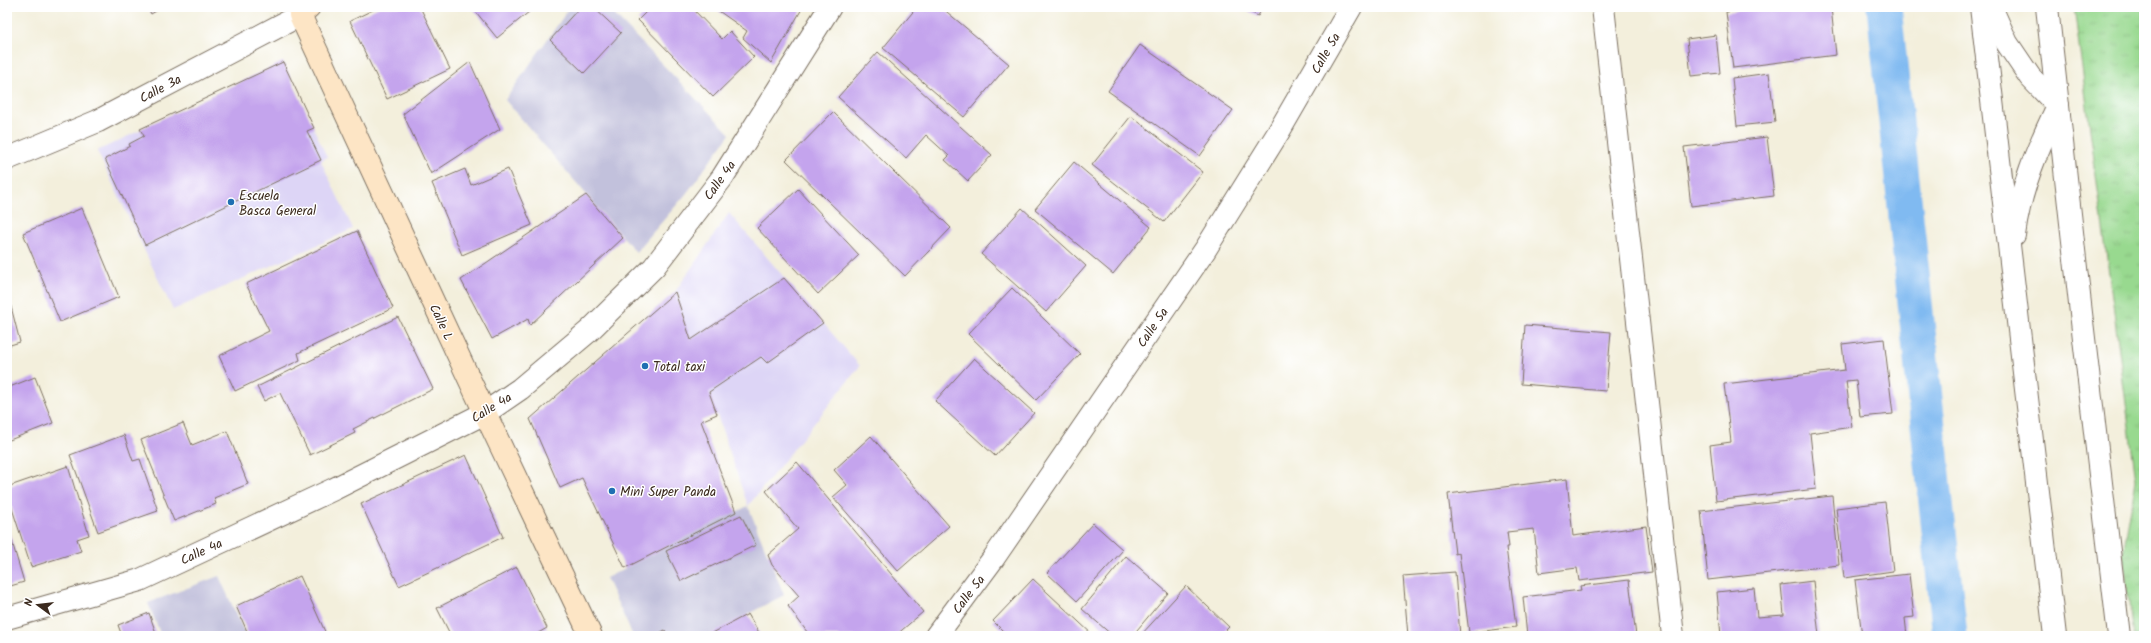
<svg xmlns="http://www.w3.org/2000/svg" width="2151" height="643" font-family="Kalam,sans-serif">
<defs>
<pattern id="grass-tufts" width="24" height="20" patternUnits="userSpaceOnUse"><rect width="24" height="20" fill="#98d98f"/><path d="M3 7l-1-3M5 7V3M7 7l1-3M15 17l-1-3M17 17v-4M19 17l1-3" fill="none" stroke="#84ba7b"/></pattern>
</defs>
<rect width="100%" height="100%" fill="#fff"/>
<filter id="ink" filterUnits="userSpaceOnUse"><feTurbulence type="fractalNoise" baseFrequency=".025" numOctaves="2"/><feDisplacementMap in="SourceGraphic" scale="8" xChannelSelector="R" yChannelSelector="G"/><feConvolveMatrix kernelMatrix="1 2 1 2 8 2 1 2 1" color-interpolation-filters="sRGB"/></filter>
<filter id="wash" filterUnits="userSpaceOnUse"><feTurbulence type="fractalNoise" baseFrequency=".012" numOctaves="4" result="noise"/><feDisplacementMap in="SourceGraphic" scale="16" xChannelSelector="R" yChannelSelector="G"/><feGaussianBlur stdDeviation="0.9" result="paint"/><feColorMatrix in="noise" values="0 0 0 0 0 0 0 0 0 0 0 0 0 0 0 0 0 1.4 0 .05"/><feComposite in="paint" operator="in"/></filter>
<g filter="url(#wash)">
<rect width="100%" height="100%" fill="#f3efdc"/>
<g fill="#ddd5f6">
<polygon points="283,62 327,157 321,161 353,229 173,310 97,151"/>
<polygon points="729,213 860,366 748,506 675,292"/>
</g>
<g fill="#c2c1dc">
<polygon points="570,7 607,7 730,134 686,194 636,252 505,100"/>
<polygon points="748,506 784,595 706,636 633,636 606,578"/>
<polygon points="219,576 246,636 161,636 148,603"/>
</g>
<polygon fill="url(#grass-tufts)" stroke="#6a8256" points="2074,7 2144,7 2144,636 2133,636 2123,553 2136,480"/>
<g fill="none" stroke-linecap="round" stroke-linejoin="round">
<polyline stroke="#80baf1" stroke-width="35" points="1884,7 1950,636"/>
</g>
<g id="blocks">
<g fill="#c4a4ed">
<polygon points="147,7 163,7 151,14"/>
<polygon points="379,7 420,7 450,69 387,99 350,21"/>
<polygon points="472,7 535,7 497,38"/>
<polygon points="580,7 593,7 621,33 584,73 550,40"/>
<polygon points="651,7 691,7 722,39 730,31 754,57 713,97 638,20"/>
<polygon points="713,7 803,7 771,63 743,38 747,31"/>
<polygon points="917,7 941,7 1009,64 964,117 883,48"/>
<polygon points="1241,7 1263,7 1258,16"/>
<polygon points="1771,7 1831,7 1836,55 1733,68 1726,12"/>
<polygon points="1716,35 1720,73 1691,76 1687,39"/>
<polygon points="1140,45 1233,110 1200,156 1108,91"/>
<polygon points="878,52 992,155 968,181 945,160 949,156 926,135 906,158 838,97"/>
<polygon points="283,62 314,128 307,131 321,160 145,245 105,159 130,146 129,144 144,136 140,129"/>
<polygon points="470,62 500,129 431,174 403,114"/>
<polygon points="1769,73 1775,122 1737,126 1732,78"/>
<polygon points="833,112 951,228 905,276 786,160"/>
<polygon points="1131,116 1203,172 1164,222 1092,165"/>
<polygon points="1767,137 1774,196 1691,206 1684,147"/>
<polygon points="1074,162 1151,227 1113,274 1035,209"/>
<polygon points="465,169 471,185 508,169 532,225 462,255 432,183"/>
<polygon points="798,189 859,255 818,294 757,228"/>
<polygon points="586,195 623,238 530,325 528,319 492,339 461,280"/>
<polygon points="82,208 119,297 60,322 23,233"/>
<polygon points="1022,208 1086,266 1046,312 981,254"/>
<polygon points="357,231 393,308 298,353 300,360 235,391 219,356 269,331 246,284"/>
<polygon points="784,278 823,323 767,363 761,357 709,392 717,414 701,421 736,512 625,568 582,478 560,488 530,419 675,292 691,340"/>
<polygon points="1012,288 1080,354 1036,400 968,334"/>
<polygon points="7,291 20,342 7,346"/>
<polygon points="398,317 433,389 353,429 355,433 310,455 280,393 264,401 257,387"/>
<polygon points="1525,325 1611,332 1606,391 1521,384"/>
<polygon points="1884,339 1893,414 1860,417 1856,380 1846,381 1852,427 1810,433 1816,489 1716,501 1710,445 1731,442 1724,384 1845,370 1842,344"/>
<polygon points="974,358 1034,413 995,456 935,401"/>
<polygon points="35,377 53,423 7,441 7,388"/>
<polygon points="183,423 192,445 227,431 248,484 214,498 216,504 174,521 141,440"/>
<polygon points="124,435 133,461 140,459 158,511 98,532 70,455"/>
<polygon points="871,436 949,526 898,571 833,497 847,485 834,470"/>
<polygon points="466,455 503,537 399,586 361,504"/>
<polygon points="797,462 923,612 895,636 810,636 788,606 799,596 772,565 768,555 798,529 766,491"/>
<polygon points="68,466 89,535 77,539 81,551 31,567 7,493 7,487"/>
<polygon points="1567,479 1573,536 1646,526 1652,572 1579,581 1577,568 1539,573 1534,529 1507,532 1509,547 1506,547 1516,627 1469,633 1459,553 1455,554 1448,494"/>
<polygon points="1832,496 1839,565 1708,580 1701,511"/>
<polygon points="1885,502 1893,571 1844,578 1836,508"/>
<polygon points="741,515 756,545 681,581 666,551"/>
<polygon points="1093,523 1123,550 1077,601 1047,573"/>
<polygon points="7,525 24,582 7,587"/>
<polygon points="1126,556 1168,593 1132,636 1113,636 1082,609"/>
<polygon points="517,567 547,628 533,636 451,636 437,608"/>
<polygon points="1455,572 1460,636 1408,636 1403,576"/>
<polygon points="1909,574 1914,617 1905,618 1907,636 1862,636 1855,580"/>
<polygon points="300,576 327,636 249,636 236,606"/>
<polygon points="1033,579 1094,636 1008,636 993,621"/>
<polygon points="1629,580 1636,636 1527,636 1523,597 1581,590 1580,586"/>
<polygon points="1813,581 1819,636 1721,636 1717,592 1754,588 1757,617 1784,615 1781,585"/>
<polygon points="1186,586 1229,627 1220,636 1140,636"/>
<polygon points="149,613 157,636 122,636 118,625"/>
<polygon points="748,614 761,636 707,636"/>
<polygon points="665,630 667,636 654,636"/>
</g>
</g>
</g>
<g filter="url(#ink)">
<use href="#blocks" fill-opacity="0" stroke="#7b6f60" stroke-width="1"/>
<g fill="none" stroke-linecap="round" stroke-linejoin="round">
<defs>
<g id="street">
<polyline points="1603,7 1673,636"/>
<polyline points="1981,7 2055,636"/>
<polyline points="1991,7 2007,43 2030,77 2058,106"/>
<polyline points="2047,7 2081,313 2119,636"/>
<polyline points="7,159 98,121 300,15 295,7"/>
<path d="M2014 235C2020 189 2038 147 2058 106"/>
<polyline points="7,618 140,580 334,489 485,413 520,389 589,331 654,267 722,178 830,7"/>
<polyline points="936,636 993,559 1205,250 1278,133 1351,7"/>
</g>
<polyline id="secondary" points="309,7 300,15 485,413 591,636"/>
</defs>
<use href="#street" stroke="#7b6f60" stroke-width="24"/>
<use href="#secondary" stroke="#7b6f60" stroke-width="24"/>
<use href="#street" stroke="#fff" stroke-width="22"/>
<use href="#secondary" stroke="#fde5c5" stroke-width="22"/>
</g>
</g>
<g fill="#1f6fb2" stroke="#fff" stroke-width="1.5">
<circle cx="231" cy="202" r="4"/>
<circle cx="645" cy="366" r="4"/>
<circle cx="612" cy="491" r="4"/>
</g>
<g text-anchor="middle" stroke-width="3" stroke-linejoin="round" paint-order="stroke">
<g font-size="13" fill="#3b2a1e" stroke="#fff">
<text transform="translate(1325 53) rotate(-60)" y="5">Calle 5a</text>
<text transform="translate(160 88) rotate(-28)" y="5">Calle 3a</text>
<text transform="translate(719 180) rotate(-55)" y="5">Calle 4a</text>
<text transform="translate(442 322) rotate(65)" y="5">Calle L</text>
<text transform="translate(1152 327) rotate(-56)" y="5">Calle 5a</text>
<text transform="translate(491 407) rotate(-32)" y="5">Calle 4a</text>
<text transform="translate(201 551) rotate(-25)" y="5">Calle 4a</text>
<text transform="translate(968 594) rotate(-53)" y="5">Calle 5a</text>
</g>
<g font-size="13" fill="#3b2a1e" stroke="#fff" text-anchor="start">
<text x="239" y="200">Escuela<tspan x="239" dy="15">Basca General</tspan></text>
<text x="653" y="371">Total taxi</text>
<text x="620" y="496">Mini Super Panda</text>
</g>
</g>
<rect width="2151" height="643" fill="none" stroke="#fff" stroke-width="24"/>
<g transform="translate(38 605) rotate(285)" stroke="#ffffff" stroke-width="3" paint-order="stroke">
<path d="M0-3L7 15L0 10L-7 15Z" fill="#3b2a1e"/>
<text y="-6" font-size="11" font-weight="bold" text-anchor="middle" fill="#3b2a1e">N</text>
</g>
</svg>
